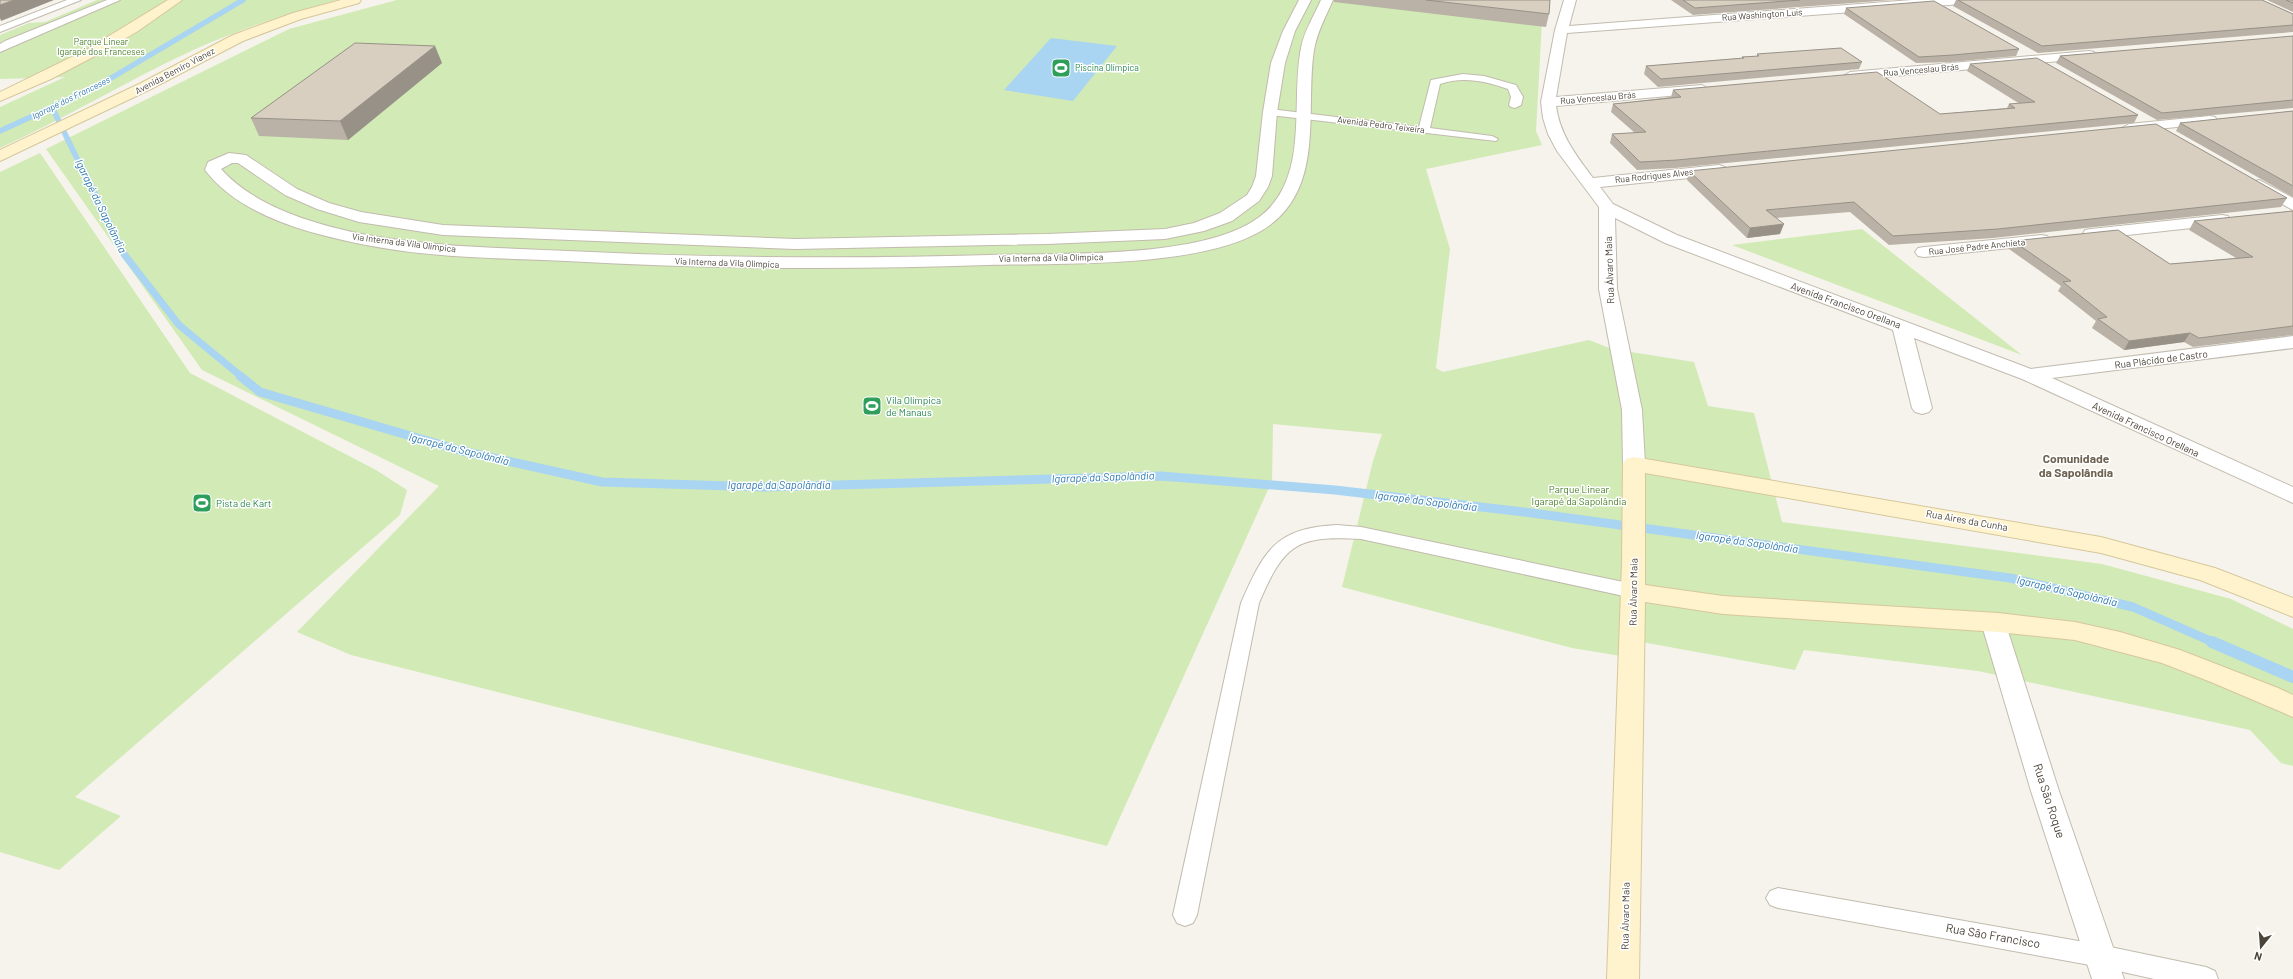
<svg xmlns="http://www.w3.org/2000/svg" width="2293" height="979" font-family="Barlow,sans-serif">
<rect width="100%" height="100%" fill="#f6f3ec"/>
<g fill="#d2eab5">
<path d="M97 0H337C286 14 237 30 189 52 125 82 64 119 0 148V107L65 77 0 79V35L29 23 45 22Z"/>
<polygon points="397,0 1366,0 1542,21 1536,131 1542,145 1426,169 1450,249 1436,368 1443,372 1589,340 1612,349 1694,362 1708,406 1754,413 1782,522 2102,564 2231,599 2293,629 2293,766 2281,763 2250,730 1978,671 1804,650 1795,670 1620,638 1621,656 1572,648 1342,587 1373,461 1382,434 1273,424 1272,481 1107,846 351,655 297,632 439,486 202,370 46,149 289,29"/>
<polygon points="40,153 190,373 376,470 407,490 400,515 75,797 121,816 59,870 0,852 0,172"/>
<polygon points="1862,229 2022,355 1732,245"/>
</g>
<polygon fill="#a9d4f2" points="1051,38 1117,46 1073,101 1004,90"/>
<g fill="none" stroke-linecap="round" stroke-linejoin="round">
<g stroke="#a9d4f2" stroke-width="5.5">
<polyline points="52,107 81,167"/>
<polyline points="0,131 96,87 243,0"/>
</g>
<polyline stroke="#a9d4f2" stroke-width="7" points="81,166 124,254 179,325 242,377"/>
<polyline stroke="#a9d4f2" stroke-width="9" points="240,376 260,392 462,451 602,482 765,487 1161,476 1335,490 1532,513 2010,578 2133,607 2215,643"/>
<polyline stroke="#a9d4f2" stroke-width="12" points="2212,642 2293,677"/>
<defs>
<g id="lane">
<polygon points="67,0 81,0 0,32 0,26"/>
<polygon points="107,0 120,0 0,52 0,44 5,41"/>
<path d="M1463 74 1484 76 1516 85 1523 97 1521 105 1515 108 1511 107 1509 105 1511 97 1508 89C1486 81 1462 76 1440 84L1430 128 1492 136 1498 139 1496 141 1270 115 1264 112 1270 109 1419 127 1431 80Z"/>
<path d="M1337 525 1361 527 1633 584 1640 586 1642 591 1640 596 1633 598 1361 539C1297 535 1284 544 1259 603L1197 915 1193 923 1185 926 1177 923 1173 915 1241 603C1264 550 1276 528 1337 525Z"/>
<polygon points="1778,888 2101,945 2206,967 2215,971 2218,979 2154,979 2101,967 1778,908 1770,905 1766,898 1770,891"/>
</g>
<g id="street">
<path d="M1299 0H1311L1295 31 1285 63 1277 112 1272 176 1268 187 1259 201 1232 221 1204 231 1165 239 1047 244 795 249 443 235 359 222 317 209 285 195 238 163H232L221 169C256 208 317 225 367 235 433 247 501 248 568 251 709 258 849 259 990 255 1061 253 1202 259 1258 218 1311 180 1290 103 1301 48 1304 31 1314 16 1321 0H1333C1326 16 1317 32 1314 50 1305 108 1325 184 1270 225 1211 269 1062 263 988 265 847 270 707 269 566 261 499 258 432 258 366 245 311 234 241 217 205 170L208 162 229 153 246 155 297 189 329 203 361 212 443 225 795 239 1047 234 1165 229 1194 223 1220 213 1247 195 1252 187 1256 176 1263 112 1271 63 1283 31Z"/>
<path d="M1564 0H1576L1569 26 1912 0H1968L1962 4 1567 33 1556 97 1702 85 1709 89 1702 93 1556 106C1560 135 1576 155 1593 178L1719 165 1725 167 1727 170 1725 173 1719 175 1600 187 1613 204 1677 235 2031 369 2293 336V348L2052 378 2293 487V503L2022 379 1914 338 1932 408 1929 412 1922 414 1915 412 1912 408 1893 330 1665 243 1615 218 1617 289 1642 410 1645 464 1642 469 1634 471 1626 469 1623 464 1622 410 1599 289V207L1557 151 1548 134 1543 118 1541 102 1555 30Z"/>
<polygon points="2089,51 2094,52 2096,55 2094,58 1850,80 1843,76 1850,72"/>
<polygon points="2210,116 2215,117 2217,120 2215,123 2129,132 2122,128 2129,124"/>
<polygon points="2259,180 2293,198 2293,210 2253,188 2251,185 2253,182"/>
<polygon points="2222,215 2228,216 2230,220 2228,224 2091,239 2085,238 2083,234 2085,230 2091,229"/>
<polygon points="2041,235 2047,236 2050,240 2047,244 1924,257 1918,256 1915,252 1918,248 1924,247"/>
<polygon points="1993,613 2002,616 2005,622 2059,791 2124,979 2092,979 2031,791 1981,622 1984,616"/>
</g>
<g id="secondary">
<polygon points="168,0 182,0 138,31 95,56 51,79 0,101 0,92 86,50"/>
<polygon points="341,0 361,0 359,3 301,19 243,41 151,89 0,161 0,150 141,83 233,35 293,13"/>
<polygon points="1634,457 2101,537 2215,568 2293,598 2293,617 2200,580 2101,553 1645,473 1645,585 1723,596 1998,613 2075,622 2120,632 2180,650 2278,688 2293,695 2293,717 2211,682 2162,663 2075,640 1998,632 1723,614 1645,602 1639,979 1607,979 1622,563 1623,464 1626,459"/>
</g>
</defs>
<use href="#lane" stroke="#c2bbae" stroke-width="2"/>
<use href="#street" stroke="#c2bbae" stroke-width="2"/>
<use href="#secondary" stroke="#d6c79b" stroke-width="2"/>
<use href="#lane" fill="#fff" fill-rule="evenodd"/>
<use href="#street" fill="#fff" fill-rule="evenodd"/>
<use href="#secondary" fill="#fff3cd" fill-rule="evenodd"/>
</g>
<g fill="#bab2a6">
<polygon points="1334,0 1550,0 1549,14 1546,27 1334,2"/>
<polygon points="1671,0 1892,0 1693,15"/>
<polygon points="1956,0 2262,0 2293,14 2293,32 2038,53 1953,6"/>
<polygon points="2267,0 2293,0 2293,12"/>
<polygon points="1846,8 2019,49 2016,56 1951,62 1916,63 1844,14"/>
<polygon points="2293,36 2293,108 2157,120 2056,63 2060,56"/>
<polygon points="1757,54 1862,62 1859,69 1658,87 1644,74 1646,66 1742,58 1742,57 1757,56"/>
<polygon points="442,63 348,140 259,136 251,118"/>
<polygon points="1970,64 2138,115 2134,123 1675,168 1637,170 1610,143 1612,134 1635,133 1611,112 1613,104 1671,97 1673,90 1940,114 2007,108 2009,104 2020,104 1967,71"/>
<polygon points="2293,111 2293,197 2176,131 2180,123"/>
<polygon points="1689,171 2287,198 2281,207 1993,238 1889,245 1850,212 1776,218 1780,234 1747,238 1687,180"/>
<polygon points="2293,211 2293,335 2193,347 2184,342 2124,350 2092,328 2096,321 2058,291 2061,286 2009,249 2013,241 2170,264 2236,258 2189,230 2194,221"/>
</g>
<g fill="#979187">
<polygon points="14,0 54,0 1,21 0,18 0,5"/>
<polygon points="435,46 442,63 348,140 340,121"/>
<polygon points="1784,224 1780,234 1747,238 1750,228"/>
<polygon points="2190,333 2184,342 2124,350 2129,341"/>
</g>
<g fill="#d8cfc1" stroke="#979187">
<polygon points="0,0 14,0 0,5"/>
<polygon points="1426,0 1550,0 1549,14"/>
<polygon points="1683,0 1800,0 1695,8"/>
<polygon points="1958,0 2262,0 2293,14 2293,25 2042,46"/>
<polygon points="2286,0 2293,0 2293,3"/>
<polygon points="1934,1 2019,49 1953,55 1919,57 1846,8"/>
<polygon points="2293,36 2293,100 2162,113 2060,56"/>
<polygon points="355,43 435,46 340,121 251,118"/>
<polygon points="1841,48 1862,62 1661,79 1646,66 1744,58 1742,57 1759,56 1757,54"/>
<polygon points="2037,58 2138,115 1677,160 1640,162 1612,134 1646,132 1613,104 1681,97 1673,90 1877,72 1940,114 2015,108 2009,104 2035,102 1970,64"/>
<polygon points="2293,111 2293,186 2180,123"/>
<polygon points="2156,124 2287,198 1998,229 1893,236 1854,202 1766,210 1784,224 1750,228 1689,171"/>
<polygon points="2293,211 2293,326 2199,338 2190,333 2129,341 2098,319 2107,317 2063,282 2071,281 2013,241 2118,230 2170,264 2253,257 2194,221"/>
</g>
<defs>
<symbol id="stadium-square" viewBox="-11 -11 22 22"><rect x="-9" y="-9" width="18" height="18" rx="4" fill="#2e9e5b" stroke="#fff"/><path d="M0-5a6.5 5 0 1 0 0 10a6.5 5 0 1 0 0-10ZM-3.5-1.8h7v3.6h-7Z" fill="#fff"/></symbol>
</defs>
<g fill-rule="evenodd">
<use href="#stadium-square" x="1050" y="57" width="22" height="22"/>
<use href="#stadium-square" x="861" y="395" width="22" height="22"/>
<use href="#stadium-square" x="191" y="492" width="22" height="22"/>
</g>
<g text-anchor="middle" stroke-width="3" stroke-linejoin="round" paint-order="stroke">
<g font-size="9" fill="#4b4439" stroke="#fff">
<text transform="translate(1762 15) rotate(-4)" y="3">Rua Washington Luís</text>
<text transform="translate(1921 70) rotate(-5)" y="3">Rua Venceslau Brás</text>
<text transform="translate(175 71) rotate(-28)" y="3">Avenida Bemiro Vianez</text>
<text transform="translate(1598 98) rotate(-5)" y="3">Rua Venceslau Brás</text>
<text transform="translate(1381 125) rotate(7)" y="3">Avenida Pedro Teixeira</text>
<text transform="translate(1654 176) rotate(-6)" y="3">Rua Rodrigues Alves</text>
<text transform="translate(404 243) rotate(7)" y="3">Via Interna da Vila Olímpica</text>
<text transform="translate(1977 247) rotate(-6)" y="3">Rua José Padre Anchieta</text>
<text transform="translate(1051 258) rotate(-1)" y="3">Via Interna da Vila Olímpica</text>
<text transform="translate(727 263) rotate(2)" y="3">Via Interna da Vila Olímpica</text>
</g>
<g font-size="9" fill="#4a7f2a" stroke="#fff">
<text x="101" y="45">Parque Linear<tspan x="101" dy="10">Igarapé dos Franceses</tspan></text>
</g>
<g font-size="9" fill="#27864d" stroke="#fff" text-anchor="start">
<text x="1075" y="71">Piscina Olímpica</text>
</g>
<g font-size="9" font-style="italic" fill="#2e7ab2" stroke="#fff">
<text transform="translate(71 98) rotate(-26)" y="3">Igarapé dos Franceses</text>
</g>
<g font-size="10" fill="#4b4439" stroke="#fff">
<text transform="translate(1609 270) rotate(-92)" y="4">Rua Álvaro Maia</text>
<text transform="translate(1846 305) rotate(20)" y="4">Avenida Francisco Orellana</text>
<text transform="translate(2161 359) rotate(-7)" y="4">Rua Plácido de Castro</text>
<text transform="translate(2146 429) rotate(25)" y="4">Avenida Francisco Orellana</text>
<text transform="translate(1967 520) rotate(10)" y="4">Rua Aires da Cunha</text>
<text transform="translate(1633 592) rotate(-89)" y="4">Rua Álvaro Maia</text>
<text transform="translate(1625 916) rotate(-89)" y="4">Rua Álvaro Maia</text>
</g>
<g font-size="10" fill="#27864d" stroke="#fff" text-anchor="start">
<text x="886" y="404">Vila Olímpica<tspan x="886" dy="12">de Manaus</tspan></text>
<text x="216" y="507">Pista de Kart</text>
</g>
<g font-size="10" fill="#4a7f2a" stroke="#fff">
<text x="1579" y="493">Parque Linear<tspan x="1579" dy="12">Igarapé da Sapolândia</tspan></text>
</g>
<g font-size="11" font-style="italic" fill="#2e7ab2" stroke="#fff">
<text transform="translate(101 206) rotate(64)" y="4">Igarapé da Sapolândia</text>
<text transform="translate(459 449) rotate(14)" y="4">Igarapé da Sapolândia</text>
<text transform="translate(1103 477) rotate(-2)" y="4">Igarapé da Sapolândia</text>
<text x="779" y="489">Igarapé da Sapolândia</text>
<text transform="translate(1426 501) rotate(7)" y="4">Igarapé da Sapolândia</text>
<text transform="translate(1747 542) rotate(8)" y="4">Igarapé da Sapolândia</text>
<text transform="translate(2067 591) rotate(13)" y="4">Igarapé da Sapolândia</text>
</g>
<g font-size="12" font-weight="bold" fill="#6e6250" stroke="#fff">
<text x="2076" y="463">Comunidade<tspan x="2076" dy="14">da Sapolândia</tspan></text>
</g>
<g font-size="12" fill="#4b4439" stroke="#fff">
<text transform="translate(2049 801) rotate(72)" y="4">Rua São Roque</text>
<text transform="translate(1993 936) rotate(10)" y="4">Rua São Francisco</text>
</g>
</g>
<g transform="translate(2261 947) rotate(197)" stroke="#ffffff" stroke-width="3" paint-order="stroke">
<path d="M0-3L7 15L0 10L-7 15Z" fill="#4b4439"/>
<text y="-6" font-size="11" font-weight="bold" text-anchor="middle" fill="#4b4439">N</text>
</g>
</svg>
